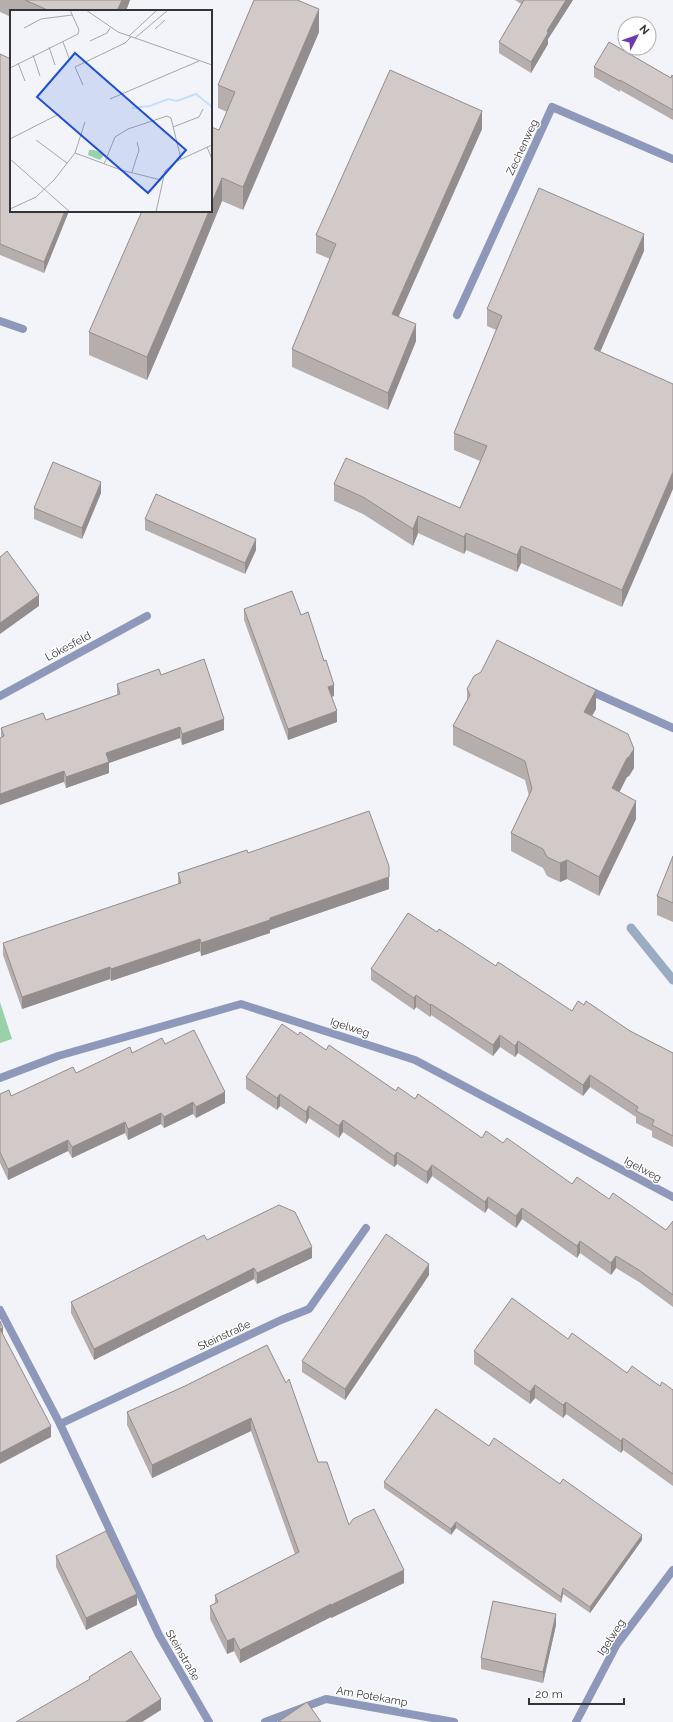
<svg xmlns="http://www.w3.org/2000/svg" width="673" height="1722" font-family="Raleway,sans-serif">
<rect width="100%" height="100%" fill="#f2f4fa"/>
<polygon fill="#99d1a8" points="0,1002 12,1039 0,1043"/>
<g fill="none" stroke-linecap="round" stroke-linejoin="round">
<polyline stroke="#9aacc1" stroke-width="9" points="631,928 673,980"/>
<polyline stroke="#8e98bb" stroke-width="8" points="586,689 673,728"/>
<g stroke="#8e98bb" stroke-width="8">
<polyline points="457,315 552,107 673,159"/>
<polyline points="0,321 23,329"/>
<polyline points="0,696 147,616"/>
<polyline points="0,1078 58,1056 241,1004 415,1060 673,1197"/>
<polyline points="0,1310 60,1424 159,1635 209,1722"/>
<polyline points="60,1424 281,1320 309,1309 366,1228"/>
<polyline points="265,1722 326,1699 454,1722"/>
<polyline points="576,1722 617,1644 673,1570"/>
</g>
</g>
<g fill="#b5aead">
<polygon points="0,0 130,0 126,11 11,11 11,17 0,12"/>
<polygon points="515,0 573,0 548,39 548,44 531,73 499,53 499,42 521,4"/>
<polygon points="319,32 243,210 222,201 185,291 147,380 89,355 89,332 219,130 227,112 218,108 218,85"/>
<polygon points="0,54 11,211 69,211 44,273 0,255"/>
<polygon points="594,67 671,78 673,76 673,120 620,90 620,92 594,77"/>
<polygon points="482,129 399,316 416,341 388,410 292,367 292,349 330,259 316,253 316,235"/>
<polygon points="644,251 600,352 673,384 622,607 521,563 517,572 466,550 464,554 418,533 413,546 363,514 334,501 334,484 460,508 480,461 454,450 454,433 496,330 487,326 487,309"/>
<polygon points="101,493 82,539 34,519 34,508"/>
<polygon points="145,519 256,550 245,574 145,530"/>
<polygon points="244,609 301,615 334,696 332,697 337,722 288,740 244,620"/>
<polygon points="161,675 224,730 182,745 180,738 109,763 109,773 66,788 64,782 1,737 1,728 46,720 117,695 117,684"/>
<polygon points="467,689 596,709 592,716 634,768 629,776 627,777 619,792 636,819 599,896 567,879 560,882 547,876 543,868 511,851 511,833 529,796 525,780 453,745 453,726 467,701"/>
<polygon points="248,853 389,889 270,930 270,933 201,956 200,951 111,981 110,979 22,1009 3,955 3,943 178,885 178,873"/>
<polygon points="673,856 673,922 657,915 657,896"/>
<polygon points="437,932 496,966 572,1011 584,1005 630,1031 673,1053 673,1147 652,1137 652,1131 636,1123 636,1117 590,1087 583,1096 518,1053 515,1057 500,1047 493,1056 431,1015 430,1017 416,1007 414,1010 371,980 371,969"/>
<polygon points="298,1035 326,1050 396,1091 415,1099 482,1138 503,1143 572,1184 609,1199 666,1230 673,1221 673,1307 639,1282 616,1268 611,1275 580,1253 577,1258 522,1219 516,1228 488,1208 485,1213 432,1176 427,1184 397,1164 394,1167 343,1132 339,1138 309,1118 306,1124 280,1106 277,1110 246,1089 246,1077"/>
<polygon points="165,1044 225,1103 196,1118 193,1114 164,1128 161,1124 128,1140 125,1133 72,1158 68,1151 8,1180 0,1163 0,1094 11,1096 132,1053"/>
<polygon points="207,1240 312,1258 257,1284 254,1279 94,1360 71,1313 71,1302"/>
<polygon points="429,1275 345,1400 302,1372 302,1361"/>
<polygon points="568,1339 627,1373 673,1390 673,1486 623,1450 621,1453 566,1414 563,1418 535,1398 530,1404 474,1364 474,1351"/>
<polygon points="267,1345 318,1462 349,1525 404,1583 331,1618 331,1617 240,1663 234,1651 227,1654 210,1619 210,1606 215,1603 215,1595 295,1554 251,1431 152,1478 127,1425 127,1412 185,1386"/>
<polygon points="489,1446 560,1484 642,1540 590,1613 563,1594 561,1603 456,1528 451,1535 384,1488 384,1482"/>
<polygon points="56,1556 137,1605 86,1630 56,1567"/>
<polygon points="556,1625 543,1683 481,1669 481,1658"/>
</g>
<g fill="#938d8d">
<polygon points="122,0 130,0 126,11 117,11"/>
<polygon points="566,0 573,0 548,39 548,44 531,73 531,62 547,31"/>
<polygon points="319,9 319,32 243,210 243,187"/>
<polygon points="482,111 482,129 392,331 392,314"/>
<polygon points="222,178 222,201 185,291 147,380 147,357 209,211 211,211 211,205"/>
<polygon points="65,211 69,211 44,273 44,262"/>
<polygon points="644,234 644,251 594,366 594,349"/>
<polygon points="416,324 416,341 388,410 388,393"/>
<polygon points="673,472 673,489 622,607 622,590"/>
<polygon points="101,482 101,493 82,539 82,528"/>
<polygon points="418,516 418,533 413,546 413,529"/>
<polygon points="466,533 466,550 464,554 464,537"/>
<polygon points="256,539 256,550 245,574 245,563"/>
<polygon points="521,546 521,563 517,572 517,555"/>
<polygon points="39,595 39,606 0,634 0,623"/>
<polygon points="334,685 334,696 328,698 328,687"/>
<polygon points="596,690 596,709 584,730 584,712"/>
<polygon points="337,711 337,722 288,740 288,729"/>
<polygon points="224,719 224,730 182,745 182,734"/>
<polygon points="180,727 180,738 109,763 109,773 66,788 66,777 106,753"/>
<polygon points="634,749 634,768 629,776 627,777 612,807 612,788 627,758"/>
<polygon points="64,771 64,782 0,805 0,794"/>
<polygon points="636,801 636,819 599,896 599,877"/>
<polygon points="567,860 567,879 560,882 560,863"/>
<polygon points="389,877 389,889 270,930 270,933 201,956 201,943 270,918"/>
<polygon points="200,939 200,951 111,981 111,969"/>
<polygon points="110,967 110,979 22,1009 22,997"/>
<polygon points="416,995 416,1007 414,1010 414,998"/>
<polygon points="431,1004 431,1015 430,1017 430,1005"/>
<polygon points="500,1035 500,1047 493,1056 493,1045"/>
<polygon points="518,1041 518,1053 515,1057 515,1046"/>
<polygon points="590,1075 590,1087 583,1096 583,1085"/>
<polygon points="225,1092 225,1103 196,1118 196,1107"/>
<polygon points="280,1094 280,1106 277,1110 277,1098"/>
<polygon points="193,1102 193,1114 164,1128 164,1117"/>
<polygon points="309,1106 309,1118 306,1124 306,1112"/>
<polygon points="161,1113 161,1124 128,1140 128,1129"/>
<polygon points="343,1120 343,1132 339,1138 339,1126"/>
<polygon points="125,1122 125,1133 72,1158 72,1147"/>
<polygon points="68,1140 68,1151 8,1180 8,1169"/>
<polygon points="397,1152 397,1164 394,1167 394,1156"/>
<polygon points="432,1165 432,1176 427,1184 427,1172"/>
<polygon points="488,1197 488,1208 485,1213 485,1202"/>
<polygon points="522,1208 522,1219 516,1228 516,1216"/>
<polygon points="580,1241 580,1253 577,1258 577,1246"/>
<polygon points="312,1247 312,1258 257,1284 257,1273"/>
<polygon points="616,1256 616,1268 611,1275 611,1263"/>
<polygon points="429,1264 429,1275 345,1400 345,1389"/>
<polygon points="254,1268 254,1279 94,1360 94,1349"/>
<polygon points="3,1328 3,1339 0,1329"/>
<polygon points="535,1385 535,1398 530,1404 530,1392"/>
<polygon points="566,1402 566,1414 563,1418 563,1405"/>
<polygon points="251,1418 251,1431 152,1478 152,1465"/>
<polygon points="51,1426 51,1437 0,1464 0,1453"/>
<polygon points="623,1438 623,1450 621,1453 621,1441"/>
<polygon points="456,1522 456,1528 451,1535 451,1529"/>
<polygon points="642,1535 642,1540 590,1613 590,1607"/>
<polygon points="404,1570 404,1583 331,1618 331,1605"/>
<polygon points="563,1588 563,1594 561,1603 561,1597"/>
<polygon points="137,1594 137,1605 86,1630 86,1618"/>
<polygon points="331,1604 331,1617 240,1663 240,1650"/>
<polygon points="556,1614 556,1625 543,1683 543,1672"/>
<polygon points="234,1638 234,1651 227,1654 227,1641"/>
<polygon points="161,1699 161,1710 142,1722 125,1722"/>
</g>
<g fill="#d2cac9" stroke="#938d8d">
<polygon points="25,0 122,0 117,11 50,11"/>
<polygon points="254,0 297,0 319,9 243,187 222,178 211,205 211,127 219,130 235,92 218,85"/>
<polygon points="524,0 566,0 547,31 548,33 531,62 499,42"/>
<polygon points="609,42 671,78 672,75 673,76 673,110 620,80 620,81 594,67"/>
<polygon points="0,54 11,59 11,211 65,211 44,262 0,244"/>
<polygon points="390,70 482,111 392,314 416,324 388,393 292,349 336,244 316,235"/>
<polygon points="539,188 644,234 594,349 673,384 673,472 622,590 521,546 517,555 466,533 464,537 418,516 413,529 363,497 334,484 346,458 460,508 487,446 454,433 502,316 487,309"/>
<polygon points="142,211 209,211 185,269 147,357 89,332"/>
<polygon points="53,462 101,482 82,528 34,508"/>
<polygon points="156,494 256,539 245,563 145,519"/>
<polygon points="7,551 39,595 0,623 0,557"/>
<polygon points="292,591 301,615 308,612 324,661 326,660 334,685 328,687 337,711 288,729 244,609"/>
<polygon points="497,640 596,690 584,712 628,734 634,749 629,757 627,758 612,788 636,801 599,877 567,860 560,863 547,857 543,849 511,833 532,789 525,761 453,726 470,695 467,689 474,676 481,672"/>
<polygon points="204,659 224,719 182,734 180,727 106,753 109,762 66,777 64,771 0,794 0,738 4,736 1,728 43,713 46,720 120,694 117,684 159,669 161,675"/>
<polygon points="369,811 389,866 389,877 270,918 270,920 201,943 200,939 111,969 110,967 22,997 3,943 181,883 178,873 247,850 248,853"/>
<polygon points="673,856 673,903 657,896"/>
<polygon points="408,913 437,932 439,929 496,966 498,962 572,1011 578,1001 584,1005 586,1001 630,1031 673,1053 673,1136 652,1125 654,1120 636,1111 638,1107 590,1075 583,1085 518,1041 515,1046 500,1035 493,1045 431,1004 430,1005 416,995 414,998 371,969"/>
<polygon points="282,1024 298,1035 300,1032 326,1050 329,1045 396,1091 398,1087 415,1099 418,1094 482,1138 486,1131 503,1143 507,1138 572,1184 577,1177 609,1199 613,1193 666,1230 673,1221 673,1295 639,1270 616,1256 611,1263 580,1241 577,1246 522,1208 516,1216 488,1197 485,1202 432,1165 427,1172 397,1152 394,1156 343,1120 339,1126 309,1106 306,1112 280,1094 277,1098 246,1077"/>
<polygon points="194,1030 225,1092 196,1107 193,1102 164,1117 161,1113 128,1129 125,1122 72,1147 68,1140 8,1169 0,1152 0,1094 9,1090 11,1096 73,1067 76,1073 130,1047 132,1053 162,1038 165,1044"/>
<polygon points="279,1205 295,1212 312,1247 257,1273 254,1268 94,1349 71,1302 204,1235 207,1240"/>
<polygon points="386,1234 429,1264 345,1389 302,1361"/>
<polygon points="512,1298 568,1339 572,1333 627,1373 632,1366 660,1386 662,1382 673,1390 673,1474 623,1438 621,1441 566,1402 563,1405 535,1385 530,1392 474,1351"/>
<polygon points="0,1321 3,1328 0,1329 51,1426 0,1453"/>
<polygon points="267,1345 286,1383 289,1379 318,1462 327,1462 349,1525 353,1519 374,1509 404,1570 331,1605 331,1604 240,1650 234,1638 227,1641 210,1606 218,1602 215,1595 299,1552 251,1418 152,1465 127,1412 185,1386"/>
<polygon points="436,1409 489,1446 494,1438 560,1484 563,1479 642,1535 590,1607 563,1588 561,1597 456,1522 451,1529 384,1482"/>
<polygon points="106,1531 137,1594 86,1618 56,1556"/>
<polygon points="493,1601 556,1614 543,1672 481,1658"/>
<polygon points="131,1651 161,1699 125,1722 16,1722 90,1679 89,1677"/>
<polygon points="307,1702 321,1722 278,1722"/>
</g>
<g text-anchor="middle" stroke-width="3" stroke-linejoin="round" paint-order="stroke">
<g font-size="11" fill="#343437" stroke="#fff">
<text transform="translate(522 147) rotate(-65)" y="4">Zechenweg</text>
<text transform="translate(68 646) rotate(-28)" y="4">Lökesfeld</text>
<text transform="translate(350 1027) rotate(18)" y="4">Igelweg</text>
<text transform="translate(643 1169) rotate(28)" y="4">Igelweg</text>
<text transform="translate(224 1335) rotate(-25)" y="4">Steinstraße</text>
<text transform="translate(611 1637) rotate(-57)" y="4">Igelweg</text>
<text transform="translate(183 1655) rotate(60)" y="4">Steinstraße</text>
<text transform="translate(372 1696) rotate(10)" y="4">Am Potekamp</text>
</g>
</g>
<g transform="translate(10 10)">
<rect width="202" height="202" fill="#f2f4fa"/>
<path d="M79 140H84L95 144 90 150 78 145Z" fill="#99d1a8"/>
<path fill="none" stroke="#c6dffc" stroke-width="2" d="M122 98 140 96 158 89 167 91 186 84 202 97"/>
<path fill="none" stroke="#a6a7ac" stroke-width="1" d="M76 0 108 22 202 55M14 18 31 9 62 5M145 19 155 10M119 26 147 0M125 28 158 0M80 31 97 23 100 18M53 32 59 48M39 37 45 55M23 45 30 66M8 53 15 71M0 58 68 24 69 20 60 0M73 75 65 57 115 33 121 27M100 89 189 51M163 117 189 107 193 99M0 129 49 104M26 130 57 153M197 137 202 149M65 143 111 160 151 170M0 149 60 202M94 154 105 127 118 119 157 106 161 108 171 149M122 162 129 140 127 132M0 199 26 187 44 170 65 143 75 112M146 202 155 161 165 152 202 135"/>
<path fill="#1d4ed8" fill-opacity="0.15" stroke="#1d4ed8" stroke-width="2" d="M65 43 176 140 138 183 27 87Z"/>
<rect width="202" height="202" fill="none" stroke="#343437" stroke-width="2"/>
</g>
<g transform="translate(637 36) rotate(49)"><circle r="19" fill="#ffffff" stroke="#aeaeaf"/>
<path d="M0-3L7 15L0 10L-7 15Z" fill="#6d39b0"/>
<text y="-6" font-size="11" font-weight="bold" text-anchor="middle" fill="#343437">N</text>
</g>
<path d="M529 1698v6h95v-6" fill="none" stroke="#343437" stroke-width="2"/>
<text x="535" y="1698" font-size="12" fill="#343437" stroke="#ffffff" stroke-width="3" paint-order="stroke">20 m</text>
</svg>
